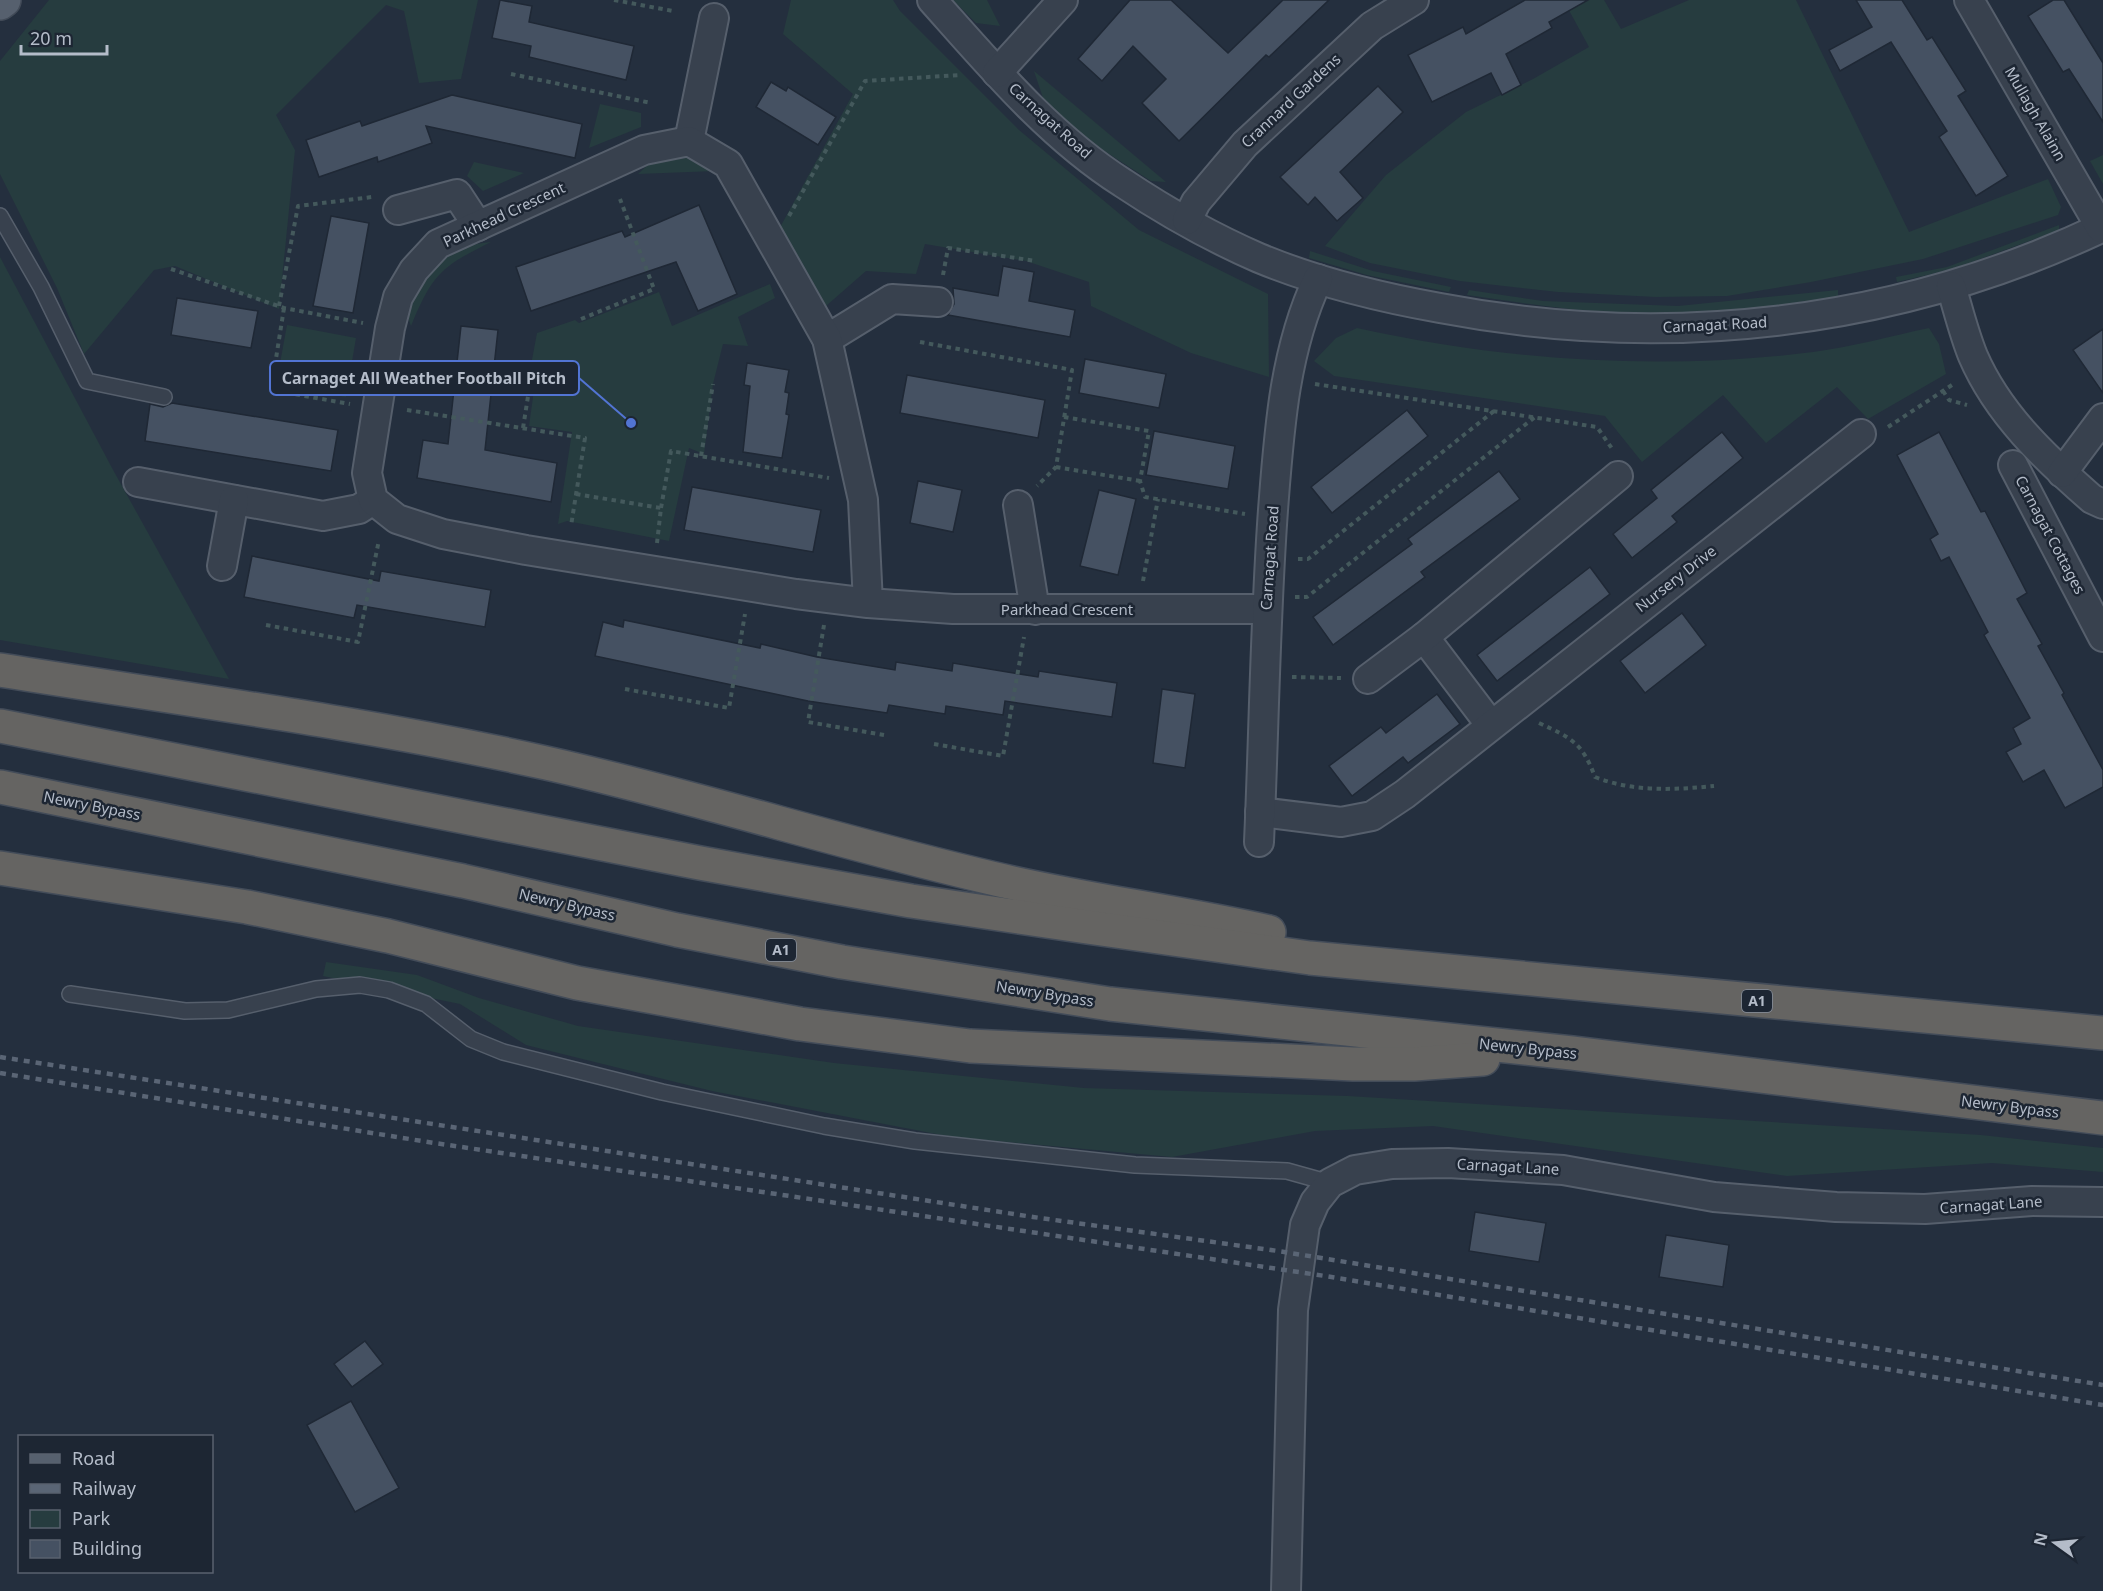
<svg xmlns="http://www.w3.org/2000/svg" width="2103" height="1591" font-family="'Noto Sans',sans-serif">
<rect width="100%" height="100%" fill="#242f3e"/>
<g fill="#263c3f">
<polygon points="49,0 478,0 461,79 419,83 404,11 386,5 276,115 295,150 279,309 175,266 154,270 84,354 57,288 0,174 0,61"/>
<polygon points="791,0 893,0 900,11 1019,130 1139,230 1268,294 1269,377 1191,353 1091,306 1089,282 1026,261 925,244 916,274 866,271 818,313 778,231 853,94 783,34"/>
<polygon points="953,0 987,0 1000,26 976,23"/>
<polygon points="1568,0 1604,0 1621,29 1689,0 1796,0 1909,232 2048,179 2061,207 2058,215 1923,259 1811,282 1727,296 1656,297 1558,292 1460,281 1370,263 1325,246 1386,175 1466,112 1533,79 1589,47 1565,3"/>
<polygon points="1034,71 1166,182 1151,181 1092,143 1044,101"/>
<polygon points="600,104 641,113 641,127 589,148"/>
<polygon points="2103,155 2103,184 2090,161"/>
<polygon points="693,157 715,171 638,174 650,163"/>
<polygon points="474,162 524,173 483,191 467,176"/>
<polygon points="2059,225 2059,230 1953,269 1897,282 1896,277 1947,267"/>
<path d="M491 242C441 267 433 273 411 326L407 314C425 273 443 246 491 242Z"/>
<polygon points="1310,251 1373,271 1451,287 1449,292 1367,275 1309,258"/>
<polygon points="0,257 112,468 229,679 0,640"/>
<polygon points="770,284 775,298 738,317 748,346 723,344 713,384 704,454 689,448 669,541 567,521 558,524 572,432 529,426 537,368 531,365 537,333 575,320 579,323 659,292 672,326"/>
<path d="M1469 290 1543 301 1678 306 1838 290V297C1796 302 1753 310 1710 313 1629 319 1547 307 1467 295Z"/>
<polygon points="287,325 356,338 346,397 276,385"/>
<path d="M1357 328C1506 361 1662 371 1813 352 1852 347 1891 336 1929 328L1939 344 1946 374 1868 419 1837 387 1766 443 1723 395 1642 462 1605 416 1334 376 1314 361 1336 338Z"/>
<polygon points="326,962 417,975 479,998 578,1026 834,1063 1084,1088 1348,1096 1981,1135 2103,1148 2103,1172 1992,1163 1787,1176 1433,1126 1315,1131 1172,1157 952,1137 712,1091 526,1045 460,1004 323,976"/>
</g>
<g fill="#455162" stroke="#1f2835" stroke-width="1.5">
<polygon points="500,0 532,6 529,22 634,46 626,80 529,57 531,46 492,38"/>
<polygon points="1130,0 1171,0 1228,53 1283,0 1329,0 1269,57 1266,55 1179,141 1142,103 1166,79 1133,46 1102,81 1078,59"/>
<polygon points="1525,0 1588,0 1549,22 1552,28 1506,54 1521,85 1502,95 1491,73 1432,102 1408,55 1463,27 1466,34"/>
<polygon points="1856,0 1902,0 1927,40 1932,37 1966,91 1958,96 2008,176 1976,196 1939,137 1947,131 1891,42 1840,71 1829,50 1872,27"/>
<polygon points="2053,0 2064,0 2103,63 2103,122 2069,69 2063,72 2028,16"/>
<polygon points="771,82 786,91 788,87 836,117 818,145 756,107"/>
<polygon points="1378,86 1403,112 1340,172 1363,198 1337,221 1315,197 1308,205 1280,177"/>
<polygon points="452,95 582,124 575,158 426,126 432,143 378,162 377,157 319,177 306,140 360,121 362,126"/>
<polygon points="699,205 737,294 698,311 676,262 531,311 516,267 622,231 625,237"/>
<polygon points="331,216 369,223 353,313 313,306"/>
<polygon points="1003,266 1034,272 1029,301 1075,310 1070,337 948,315 954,304 953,288 998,296"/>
<polygon points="177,298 258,311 251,348 171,335"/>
<polygon points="461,326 498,330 485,450 557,463 551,502 417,478 423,440 448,444"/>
<polygon points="2103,329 2103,393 2073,350"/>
<polygon points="1085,359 1166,374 1159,408 1079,393"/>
<polygon points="747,363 789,370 785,392 789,393 786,414 789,415 782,458 743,452 750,386 744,385"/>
<polygon points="907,375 1045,400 1038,438 900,413"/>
<polygon points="172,403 338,430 331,471 145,441 150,404 163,407"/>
<polygon points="1407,410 1428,436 1332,513 1311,487"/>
<polygon points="1154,431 1235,446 1228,489 1146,475"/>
<polygon points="1722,432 1743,458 1672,516 1677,522 1632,558 1613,534 1657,498 1651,490"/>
<polygon points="1939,432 1981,512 1985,511 2027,593 2017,599 2042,644 2038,646 2064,693 2062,695 2103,770 2103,787 2065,808 2044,770 2023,782 2006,752 2021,744 2013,728 2030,718 1984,635 1988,632 1949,557 1941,561 1930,539 1938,534 1897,455"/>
<polygon points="1499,471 1520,499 1421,572 1425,577 1333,645 1313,617 1412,544 1408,539"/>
<polygon points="918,481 962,490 953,532 910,523"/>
<polygon points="692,487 821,510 813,552 684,530"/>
<polygon points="1099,490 1136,499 1118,575 1080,566"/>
<polygon points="252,556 379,581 381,571 491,590 485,627 357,605 354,618 244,597"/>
<polygon points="1590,567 1610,594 1497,681 1477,655"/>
<polygon points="1682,613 1706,645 1645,693 1620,661"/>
<polygon points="624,620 760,648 761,644 817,657 895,670 896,662 952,671 953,663 1038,677 1039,671 1117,683 1112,717 1005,701 1003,715 946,706 945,714 889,705 887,713 808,701 595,656 603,622 623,627"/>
<polygon points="1162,689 1195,694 1185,768 1153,763"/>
<polygon points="1437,694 1460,724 1408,763 1403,757 1352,796 1329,766 1381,727 1386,733"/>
<polygon points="1475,1212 1546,1223 1539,1262 1469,1251"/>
<polygon points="1666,1235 1729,1245 1723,1287 1659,1277"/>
<polygon points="365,1341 383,1364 352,1387 334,1364"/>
<polygon points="351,1401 399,1488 355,1512 307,1425"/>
</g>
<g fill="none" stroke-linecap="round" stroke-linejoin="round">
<defs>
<g id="service">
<polyline points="0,216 41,287 87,381 164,397"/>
<polyline points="70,994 185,1011 228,1010 316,989 360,985 389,990 426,1004 471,1039 503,1052 662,1092 824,1126 915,1141 1135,1165 1287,1171 1330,1183"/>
</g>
<g id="minor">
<path d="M932 0C990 65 1049 136 1123 183 1165 211 1213 238 1259 258 1317 282 1378 297 1440 308 1665 351 1894 326 2103 227"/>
<polyline points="1969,0 2101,228"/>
<polyline points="997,73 1063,0"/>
<polyline points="689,141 714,18"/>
<polyline points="398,210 457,194 478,226"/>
<polyline points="1187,220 1196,202 1245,144 1372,26 1414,0"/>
<path d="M1951 286C1958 309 1964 334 1973 356 1998 414 2045 458 2092 499L2103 504"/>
<polyline points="827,339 892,299 938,302"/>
<polyline points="2013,465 2103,637"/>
<polyline points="2062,473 2103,418"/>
<polyline points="138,482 323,516 359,509 373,500"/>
<polyline points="1018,505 1035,610"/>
<polyline points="222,566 234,500"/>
<polyline points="868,603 863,500 827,339 728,164 689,141 644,150 438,244 414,270 398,297 390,328 367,473 373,500 397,519 443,534 526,550 796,594 868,603 953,609 1266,609"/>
<polyline points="1424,637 1490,724"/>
<polyline points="1368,679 1424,637 1618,476"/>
<polyline points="1260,812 1341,822 1372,816 1405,794 1861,434"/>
<path d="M1259 842C1264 731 1265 621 1273 510 1279 432 1284 351 1318 279"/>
<polyline points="1286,1591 1293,1310 1305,1225 1315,1202 1330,1183 1355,1170 1392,1164 1448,1163 1563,1170 1714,1197 1836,1207 1925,1209 2032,1201 2103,1202"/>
</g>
<polyline id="primary" points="0,3 4,0"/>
<g id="trunk">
<path d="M0 670C182 699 366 723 546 763 703 798 856 848 1013 883 1098 902 1185 913 1269 932"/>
<polyline points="0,726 700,863 911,901 1087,927 1310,958 2103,1033"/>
<polyline points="0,787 463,881 677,930 842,962 1110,1004 1572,1053 2103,1118"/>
<polyline points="0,868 247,907 388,936 577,983 800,1024 970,1046 1353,1064 1414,1064 1483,1059"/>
</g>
</defs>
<use href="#service" stroke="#565f6c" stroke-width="18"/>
<use href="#minor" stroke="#565f6c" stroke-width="32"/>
<use href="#primary" stroke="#414a57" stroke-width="36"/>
<use href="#trunk" stroke="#434c59" stroke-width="36"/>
<g stroke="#44595c" stroke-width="4" stroke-dasharray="4.5 4.5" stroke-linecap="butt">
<polyline points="614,0 673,11"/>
<polyline points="511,74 651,103"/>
<polyline points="789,216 865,81 960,75"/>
<polyline points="171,269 284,308 363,323"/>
<polyline points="943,275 948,248 1036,261"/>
<polyline points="279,306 298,206 372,197"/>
<polyline points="284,308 271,390 350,404"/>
<polyline points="581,319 654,289 620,199"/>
<polyline points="920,342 1072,370 1056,467 1037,486"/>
<polyline points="1315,384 1597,427 1613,450"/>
<polyline points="1943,391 1949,400 1967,405"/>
<polyline points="407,410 585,438 571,526"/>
<polyline points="1064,417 1149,431 1140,481 1145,497 1245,514"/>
<polyline points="1888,427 1955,383"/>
<polyline points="523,428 532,371"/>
<polyline points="701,456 713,384"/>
<polyline points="1056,467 1140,481"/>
<polyline points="576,494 661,508 657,543"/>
<polyline points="661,508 671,451 829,478"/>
<polyline points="1298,559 1308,559 1494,411"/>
<polyline points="1143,581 1158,499"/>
<polyline points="1295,597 1307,597 1535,417"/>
<polyline points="266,625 358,642 379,540"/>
<polyline points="824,625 808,722 884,735"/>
<polyline points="1292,677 1341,678"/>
<polyline points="625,689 729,708 745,614"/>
<path d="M1539 723C1571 738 1582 742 1595 777 1633 792 1673 790 1714 786"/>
<polyline points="934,744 1003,756 1024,637"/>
</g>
<use href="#service" stroke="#38414e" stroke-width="15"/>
<use href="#minor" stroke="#38414e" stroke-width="28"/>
<use href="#primary" stroke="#56606e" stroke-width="33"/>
<use href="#trunk" stroke="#656462" stroke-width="33"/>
<g stroke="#5a6575" stroke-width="4.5" stroke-dasharray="6 6" stroke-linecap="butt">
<polyline points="0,1057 1033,1217 1278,1251 2103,1385"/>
<polyline points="0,1073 428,1142 1325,1276 2103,1405"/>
</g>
</g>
<g text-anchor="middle" stroke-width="5" stroke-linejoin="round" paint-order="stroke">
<g fill="#1d2633" stroke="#878f9c" stroke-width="1.5">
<rect x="766" y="939" width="30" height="22" rx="4.5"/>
<rect x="1742" y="990" width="30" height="22" rx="4.5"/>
</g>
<g font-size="14" font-weight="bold" fill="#b4bcc9">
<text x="781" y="955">A1</text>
<text x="1757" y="1006">A1</text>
</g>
<g font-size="15" fill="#b4bcc9" stroke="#1d2633">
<text transform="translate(1291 101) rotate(-43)" y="5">Crannard Gardens</text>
<text transform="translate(2035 114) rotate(60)" y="5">Mullagh Alainn</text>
<text transform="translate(1050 121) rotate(42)" y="5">Carnagat Road</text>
<text transform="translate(504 215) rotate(-25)" y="5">Parkhead Crescent</text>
<text transform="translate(1715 325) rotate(-3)" y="5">Carnagat Road</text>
<text transform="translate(2050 535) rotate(62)" y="5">Carnagat Cottages</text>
<text transform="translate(1270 558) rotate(-86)" y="5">Carnagat Road</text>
<text transform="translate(1676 579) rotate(-38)" y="5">Nursery Drive</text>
<text x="1067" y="615">Parkhead Crescent</text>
<text transform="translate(92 806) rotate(11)" y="5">Newry Bypass</text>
<text transform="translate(567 905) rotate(13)" y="5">Newry Bypass</text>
<text transform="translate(1045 994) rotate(9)" y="5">Newry Bypass</text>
<text transform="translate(1528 1049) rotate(6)" y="5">Newry Bypass</text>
<text transform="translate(2010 1107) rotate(7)" y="5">Newry Bypass</text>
<text transform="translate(1508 1167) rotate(3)" y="5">Carnagat Lane</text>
<text transform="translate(1991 1205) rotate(-4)" y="5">Carnagat Lane</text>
</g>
</g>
<path fill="none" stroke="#5274d3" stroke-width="2" d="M631 423L579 378"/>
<circle fill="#5274d3" stroke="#1d2633" stroke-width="2" cx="631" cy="423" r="6"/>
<rect fill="#1d2633" stroke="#5274d3" stroke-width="2" x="270" y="361" width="309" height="34" rx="6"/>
<g font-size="16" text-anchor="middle" font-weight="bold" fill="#b4bcc9">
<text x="424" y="384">Carnaget All Weather Football Pitch</text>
</g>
<rect x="18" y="1435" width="195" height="138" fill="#1d2633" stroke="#59626f" stroke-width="1.5"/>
<rect x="30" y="1454" width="30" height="9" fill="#56606e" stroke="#59626f" stroke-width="1.5"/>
<text x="72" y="1465" font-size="18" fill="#b4bcc9">Road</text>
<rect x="30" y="1484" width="30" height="9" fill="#5a6575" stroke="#59626f" stroke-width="1.5"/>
<text x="72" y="1495" font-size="18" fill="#b4bcc9">Railway</text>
<rect x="30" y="1510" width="30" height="18" fill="#263c3f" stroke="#59626f" stroke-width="1.5"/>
<text x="72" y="1525" font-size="18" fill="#b4bcc9">Park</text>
<rect x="30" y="1540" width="30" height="18" fill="#455162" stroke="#59626f" stroke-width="1.5"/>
<text x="72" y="1555" font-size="18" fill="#b4bcc9">Building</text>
<g transform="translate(2055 1543) rotate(285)" stroke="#1d2633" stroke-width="4.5" paint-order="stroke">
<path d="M0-4.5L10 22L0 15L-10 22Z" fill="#b4bcc9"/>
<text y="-9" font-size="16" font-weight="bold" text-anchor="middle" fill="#b4bcc9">N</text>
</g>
<path d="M21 45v9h86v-9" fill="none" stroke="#b4bcc9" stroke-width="3"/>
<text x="30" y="45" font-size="18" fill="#b4bcc9" stroke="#1d2633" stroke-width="4.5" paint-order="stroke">20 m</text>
</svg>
